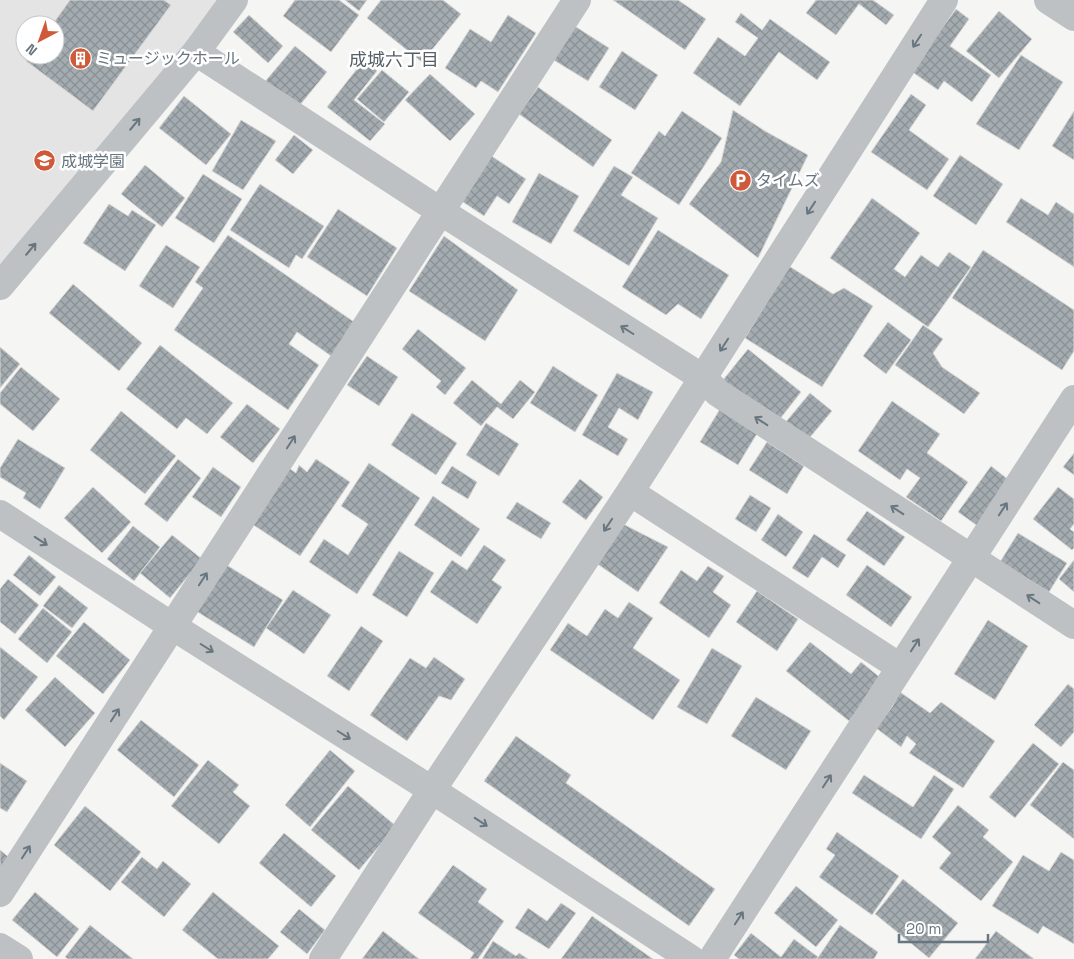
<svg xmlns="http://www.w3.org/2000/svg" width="1074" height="959" font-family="'Space Grotesk','Noto Sans JP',sans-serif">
<defs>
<pattern id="building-cross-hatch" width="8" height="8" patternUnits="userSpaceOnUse" patternTransform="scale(1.25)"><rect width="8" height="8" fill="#a5acb1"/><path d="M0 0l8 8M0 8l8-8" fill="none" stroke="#8a9195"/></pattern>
</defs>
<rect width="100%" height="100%" fill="#f5f5f3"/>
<path fill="#e3e4e3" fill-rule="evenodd" d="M0 0H220L189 44 0 267ZM25 25H55V55H25Z"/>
<g fill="url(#building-cross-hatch)" stroke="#d7d7d5">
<polygon points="70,0 164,0 171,5 93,111 26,61 30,55 55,55 55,25 52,25"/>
<polygon points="295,0 339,0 359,15 331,52 283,16"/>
<polygon points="345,0 367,0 359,11"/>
<polygon points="381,0 443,0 461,14 422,62 367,18"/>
<polygon points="613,0 678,0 706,19 685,50"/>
<polygon points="816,0 873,0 894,15 886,25 859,4 836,35 806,13"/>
<polygon points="956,9 969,19 950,46 991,75 972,102 944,81 938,90 911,71"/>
<polygon points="999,11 1032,39 999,78 966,51"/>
<polygon points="741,13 762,30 770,19 830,62 817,80 779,52 740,106 693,73 718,37 745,56 758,38 735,22"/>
<polygon points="249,15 283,46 268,63 233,32"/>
<polygon points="508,15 536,33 498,92 481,81 476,88 445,68 470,29 491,42"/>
<polygon points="573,25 609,48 588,81 552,59"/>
<polygon points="295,46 327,72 295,111 263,84"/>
<polygon points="622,51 658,75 635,110 599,87"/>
<polygon points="1021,55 1063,82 1019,150 976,124"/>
<polygon points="364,60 377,71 354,100 385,124 370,141 327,107"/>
<polygon points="382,70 409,92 384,122 357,99"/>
<polygon points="430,74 475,114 450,141 405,100"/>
<polygon points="538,87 612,140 593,167 519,114"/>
<polygon points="911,94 926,105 909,130 949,159 927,190 871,152"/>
<polygon points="184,96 231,134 206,165 159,128"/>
<polygon points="733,110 765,131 808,155 758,258 689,204 721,162"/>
<polygon points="682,111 722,138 679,205 631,173 659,131 665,136"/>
<polygon points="1074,111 1074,160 1052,146"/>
<polygon points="241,120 276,141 243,190 212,171"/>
<polygon points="294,135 313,150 293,174 275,160"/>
<polygon points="487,153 526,179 509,204 497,196 484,216 457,198"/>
<polygon points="960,155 1003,184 976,225 933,196"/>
<polygon points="145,165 185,198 162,227 121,194"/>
<polygon points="614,166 633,177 621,195 658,218 629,266 573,231"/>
<polygon points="539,173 579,196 551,244 512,222"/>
<polygon points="203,174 242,199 214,243 175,218"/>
<polygon points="260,184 324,226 302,259 296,255 289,268 230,230"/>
<polygon points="872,198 920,233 894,269 905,277 921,255 938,267 949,252 971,267 928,327 830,258"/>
<polygon points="1021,198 1048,215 1056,202 1074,214 1074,267 1006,222"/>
<polygon points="109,204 128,216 132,210 156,225 125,271 83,243"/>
<polygon points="338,209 397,248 367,296 307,257"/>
<polygon points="658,230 729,275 701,319 678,304 666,315 622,287"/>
<polygon points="228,235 357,324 334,358 297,332 289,344 319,365 288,410 174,330 203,288 195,282"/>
<polygon points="444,236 518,290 485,341 409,291"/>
<polygon points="166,245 200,267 173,308 139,286"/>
<polygon points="983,250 1074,310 1074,351 1062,370 952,298"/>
<polygon points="789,266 833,294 844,288 873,306 822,387 745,338"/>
<polygon points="73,284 142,343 119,371 49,313"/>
<polygon points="888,322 911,340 886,374 863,356"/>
<polygon points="923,325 943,339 933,353 942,367 980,393 964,414 895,365"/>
<polygon points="418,329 466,368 445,395 436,387 441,381 402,349"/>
<polygon points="160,345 233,403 207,434 186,418 177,429 126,389"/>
<polygon points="0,347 20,364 0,388"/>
<polygon points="748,349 801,392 776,424 723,380"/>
<polygon points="367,356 398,377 379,406 347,385"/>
<polygon points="553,366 598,395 575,432 530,403"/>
<polygon points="21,367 60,399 33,431 0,404 0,393"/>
<polygon points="617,373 653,392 638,420 619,408 608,427 628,439 618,456 582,435"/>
<polygon points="472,380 501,404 520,380 535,392 513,419 497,407 481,426 453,403"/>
<polygon points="810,393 832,411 806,442 784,424"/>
<polygon points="892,401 940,434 927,453 968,482 941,521 906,497 920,478 907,469 900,480 858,451"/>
<polygon points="247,404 280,429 253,463 220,437"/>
<polygon points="720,409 758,432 738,465 700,442"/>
<polygon points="121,411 176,456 145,494 90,450"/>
<polygon points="412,413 457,443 436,475 391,445"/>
<polygon points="486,423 519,444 499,476 466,455"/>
<polygon points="18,439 65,468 40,509 23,498 26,493 0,477 0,468"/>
<polygon points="767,442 804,466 787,494 749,470"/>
<polygon points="1074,453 1074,475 1063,467"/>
<polygon points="178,459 201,478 167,522 144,504"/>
<polygon points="316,459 350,482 300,556 252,524 289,468 296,473 299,465 307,472"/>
<polygon points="369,463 420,498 357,594 309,562 324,539 348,555 368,524 341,506"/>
<polygon points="452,466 477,482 468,499 441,483"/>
<polygon points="991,466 1014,484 982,529 958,512"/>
<polygon points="213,467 241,487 221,517 192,497"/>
<polygon points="580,479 603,497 586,520 562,502"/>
<polygon points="93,487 131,522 102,553 64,518"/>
<polygon points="1058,487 1074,499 1074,524 1070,529 1074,532 1074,548 1072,550 1033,519"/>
<polygon points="750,495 771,508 756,532 735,519"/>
<polygon points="433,496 480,529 461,557 414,525"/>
<polygon points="517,502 551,523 541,539 506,518"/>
<polygon points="867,511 905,537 884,566 846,540"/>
<polygon points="778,514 803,532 786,557 761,540"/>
<polygon points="623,524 668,547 638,592 596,563"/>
<polygon points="133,526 160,547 134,581 107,559"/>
<polygon points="1018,533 1067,563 1049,592 1000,562"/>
<polygon points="814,534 846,555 838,568 822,557 808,578 792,568"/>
<polygon points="172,535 202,559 170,598 140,573"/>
<polygon points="484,545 506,560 492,580 502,587 477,624 430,592 452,560 467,570"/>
<polygon points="399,551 434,573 407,617 372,595"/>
<polygon points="29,555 56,577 40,596 13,575"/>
<polygon points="1074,560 1074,592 1059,579"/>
<polygon points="225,564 283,600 254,647 196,611"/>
<polygon points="867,565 912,597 891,627 846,595"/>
<polygon points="708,566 724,576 713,592 731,605 709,638 659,603 681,570 697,581"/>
<polygon points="8,579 39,605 15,634 0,622 0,589"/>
<polygon points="59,585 88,608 72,628 43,606"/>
<polygon points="293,590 331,615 304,654 266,628"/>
<polygon points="757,591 798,619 777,651 736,622"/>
<polygon points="629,602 653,618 633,648 680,680 653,720 550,650 568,623 587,636 605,609 618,618"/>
<polygon points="43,608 72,632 47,663 18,639"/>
<polygon points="988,620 1028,646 995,700 954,674"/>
<polygon points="84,622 130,660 103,694 56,656"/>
<polygon points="361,626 383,641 349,691 327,676"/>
<polygon points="810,642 851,674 861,662 882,679 849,721 786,671"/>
<polygon points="0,647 38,677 4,720 0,716"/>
<polygon points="712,648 742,666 707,724 677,707"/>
<polygon points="434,657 465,679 451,700 439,696 407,741 370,715 410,658 426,668"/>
<polygon points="55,677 95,713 65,747 25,710"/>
<polygon points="1068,684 1074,689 1074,732 1061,747 1034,725"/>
<polygon points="900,692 930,713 941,702 995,741 963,788 909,753 916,744 907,736 901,747 876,728 892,707"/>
<polygon points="756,697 811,731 786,770 731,736"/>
<polygon points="141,720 199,765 174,797 117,750"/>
<polygon points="516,736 571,775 566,783 715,889 689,926 484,781"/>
<polygon points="1033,743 1059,764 1015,818 989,797"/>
<polygon points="330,750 355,771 310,827 285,805"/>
<polygon points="208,760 239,785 233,792 250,806 219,844 171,806"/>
<polygon points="1063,762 1074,770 1074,839 1030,805"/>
<polygon points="0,763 27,781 7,812 0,808"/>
<polygon points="864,775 913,807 934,775 954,789 921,839 852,793"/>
<polygon points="348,786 396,826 359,870 311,830"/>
<polygon points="958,805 989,830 983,837 1013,862 981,901 939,868 951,853 932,837"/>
<polygon points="85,806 141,852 110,891 54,845"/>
<polygon points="837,832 899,876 872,915 819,877 835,855 826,849"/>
<polygon points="284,833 336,876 311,907 259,863"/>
<polygon points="0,850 11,859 0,871"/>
<polygon points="1061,852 1074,860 1074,944 1043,926 1038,934 992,906 1023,855 1049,871"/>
<polygon points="142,857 157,869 163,861 191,884 164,917 121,882"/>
<polygon points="453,865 487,889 478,902 504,921 478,959 470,959 474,953 418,913"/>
<polygon points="903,879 958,923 929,958 875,914"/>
<polygon points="796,886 838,920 816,947 774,913"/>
<polygon points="35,892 79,929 57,957 12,920"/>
<polygon points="213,892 279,946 268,959 218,959 182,930"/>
<polygon points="561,903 576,913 549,949 515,928 528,908 547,921"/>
<polygon points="299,909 325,930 307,954 280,932"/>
<polygon points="592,916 653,959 561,959"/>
<polygon points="90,925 133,959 68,959 65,957"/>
<polygon points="840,925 878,952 874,959 817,959"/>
<polygon points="383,931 419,959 362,959"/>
<polygon points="996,931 1034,959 975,959"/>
<polygon points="751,933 781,957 794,939 818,957 816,959 739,959 734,955"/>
<polygon points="493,941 516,956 519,953 528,959 482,959"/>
</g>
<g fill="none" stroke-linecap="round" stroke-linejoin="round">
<g stroke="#bdc1c4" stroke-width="28">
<polyline points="1048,0 1074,17"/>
<polyline points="196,52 440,211 703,378 718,393 1074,625"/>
<polyline points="0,286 196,52 234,0"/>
<polyline points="630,492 900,667"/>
<polyline points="0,514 172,626 432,790 691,959"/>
<polyline points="0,893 577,0"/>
<polyline points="0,947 19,959"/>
<polyline points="323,959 432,790 630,492 944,0"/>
<polyline points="712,959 1074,399"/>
</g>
</g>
<defs><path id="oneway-shaft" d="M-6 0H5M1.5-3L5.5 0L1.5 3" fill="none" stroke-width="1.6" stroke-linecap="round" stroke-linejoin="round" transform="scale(1.25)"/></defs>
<g stroke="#687680">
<use href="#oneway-shaft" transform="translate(917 41) rotate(123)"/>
<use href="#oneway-shaft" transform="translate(135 124) rotate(-50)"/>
<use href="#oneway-shaft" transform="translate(811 208) rotate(123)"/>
<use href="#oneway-shaft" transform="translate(31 249) rotate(-50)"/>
<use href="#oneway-shaft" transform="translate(627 330) rotate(-148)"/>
<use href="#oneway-shaft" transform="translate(724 345) rotate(123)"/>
<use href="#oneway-shaft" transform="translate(761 421) rotate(-147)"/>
<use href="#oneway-shaft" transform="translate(291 442) rotate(-57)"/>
<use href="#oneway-shaft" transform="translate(1003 509) rotate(-57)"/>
<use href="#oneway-shaft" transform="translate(897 510) rotate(-147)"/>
<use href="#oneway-shaft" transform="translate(608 525) rotate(124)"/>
<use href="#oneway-shaft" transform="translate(41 541) rotate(33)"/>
<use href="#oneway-shaft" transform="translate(203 579) rotate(-57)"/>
<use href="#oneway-shaft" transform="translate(1033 599) rotate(-147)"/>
<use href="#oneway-shaft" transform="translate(915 645) rotate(-57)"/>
<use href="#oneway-shaft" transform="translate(207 648) rotate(32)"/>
<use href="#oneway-shaft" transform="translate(115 715) rotate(-57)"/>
<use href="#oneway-shaft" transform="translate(344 735) rotate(32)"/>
<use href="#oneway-shaft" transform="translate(827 781) rotate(-57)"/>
<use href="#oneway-shaft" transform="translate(481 822) rotate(33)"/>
<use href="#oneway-shaft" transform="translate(26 852) rotate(-57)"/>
<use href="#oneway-shaft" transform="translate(739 918) rotate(-57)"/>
</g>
<defs>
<symbol id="building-disc" viewBox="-11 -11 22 22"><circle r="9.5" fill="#cf5a39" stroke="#fff"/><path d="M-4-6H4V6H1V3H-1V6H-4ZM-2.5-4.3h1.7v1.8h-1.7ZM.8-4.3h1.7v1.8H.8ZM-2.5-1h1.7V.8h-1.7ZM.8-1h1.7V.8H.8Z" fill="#fff"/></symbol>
<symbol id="school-disc" viewBox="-11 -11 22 22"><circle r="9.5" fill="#cf5a39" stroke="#fff"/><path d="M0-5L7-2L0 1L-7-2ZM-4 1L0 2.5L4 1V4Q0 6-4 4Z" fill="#fff"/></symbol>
<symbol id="parking-disc" viewBox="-11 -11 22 22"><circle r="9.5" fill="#cf5a39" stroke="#fff"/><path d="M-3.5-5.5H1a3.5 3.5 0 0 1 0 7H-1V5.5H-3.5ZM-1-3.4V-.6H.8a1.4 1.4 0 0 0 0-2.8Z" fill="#fff"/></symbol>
</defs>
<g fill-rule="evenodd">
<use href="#building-disc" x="68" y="46" width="25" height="25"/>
<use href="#school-disc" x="32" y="148" width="25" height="25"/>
<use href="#parking-disc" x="728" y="168" width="25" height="25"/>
</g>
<g text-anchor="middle" stroke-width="5" stroke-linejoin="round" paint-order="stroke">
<g font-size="16" fill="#687680" stroke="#fff" text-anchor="start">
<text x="96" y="64">ミュージックホール</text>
<text x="61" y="167">成城学園</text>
<text x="756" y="186">タイムズ</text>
</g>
<g font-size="18" fill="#555f66" stroke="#fff">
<text x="394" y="66">成城六丁目</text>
</g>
</g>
<g transform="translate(40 40) rotate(221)"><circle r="24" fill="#ffffff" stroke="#c3c8cc"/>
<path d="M0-4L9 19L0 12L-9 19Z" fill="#cf5a39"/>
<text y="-8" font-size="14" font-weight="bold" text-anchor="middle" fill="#687680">N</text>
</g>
<path d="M899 934v8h89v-8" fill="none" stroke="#687680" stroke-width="2.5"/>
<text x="906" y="934" font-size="15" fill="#687680" stroke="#ffffff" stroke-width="4" paint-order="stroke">20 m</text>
</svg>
